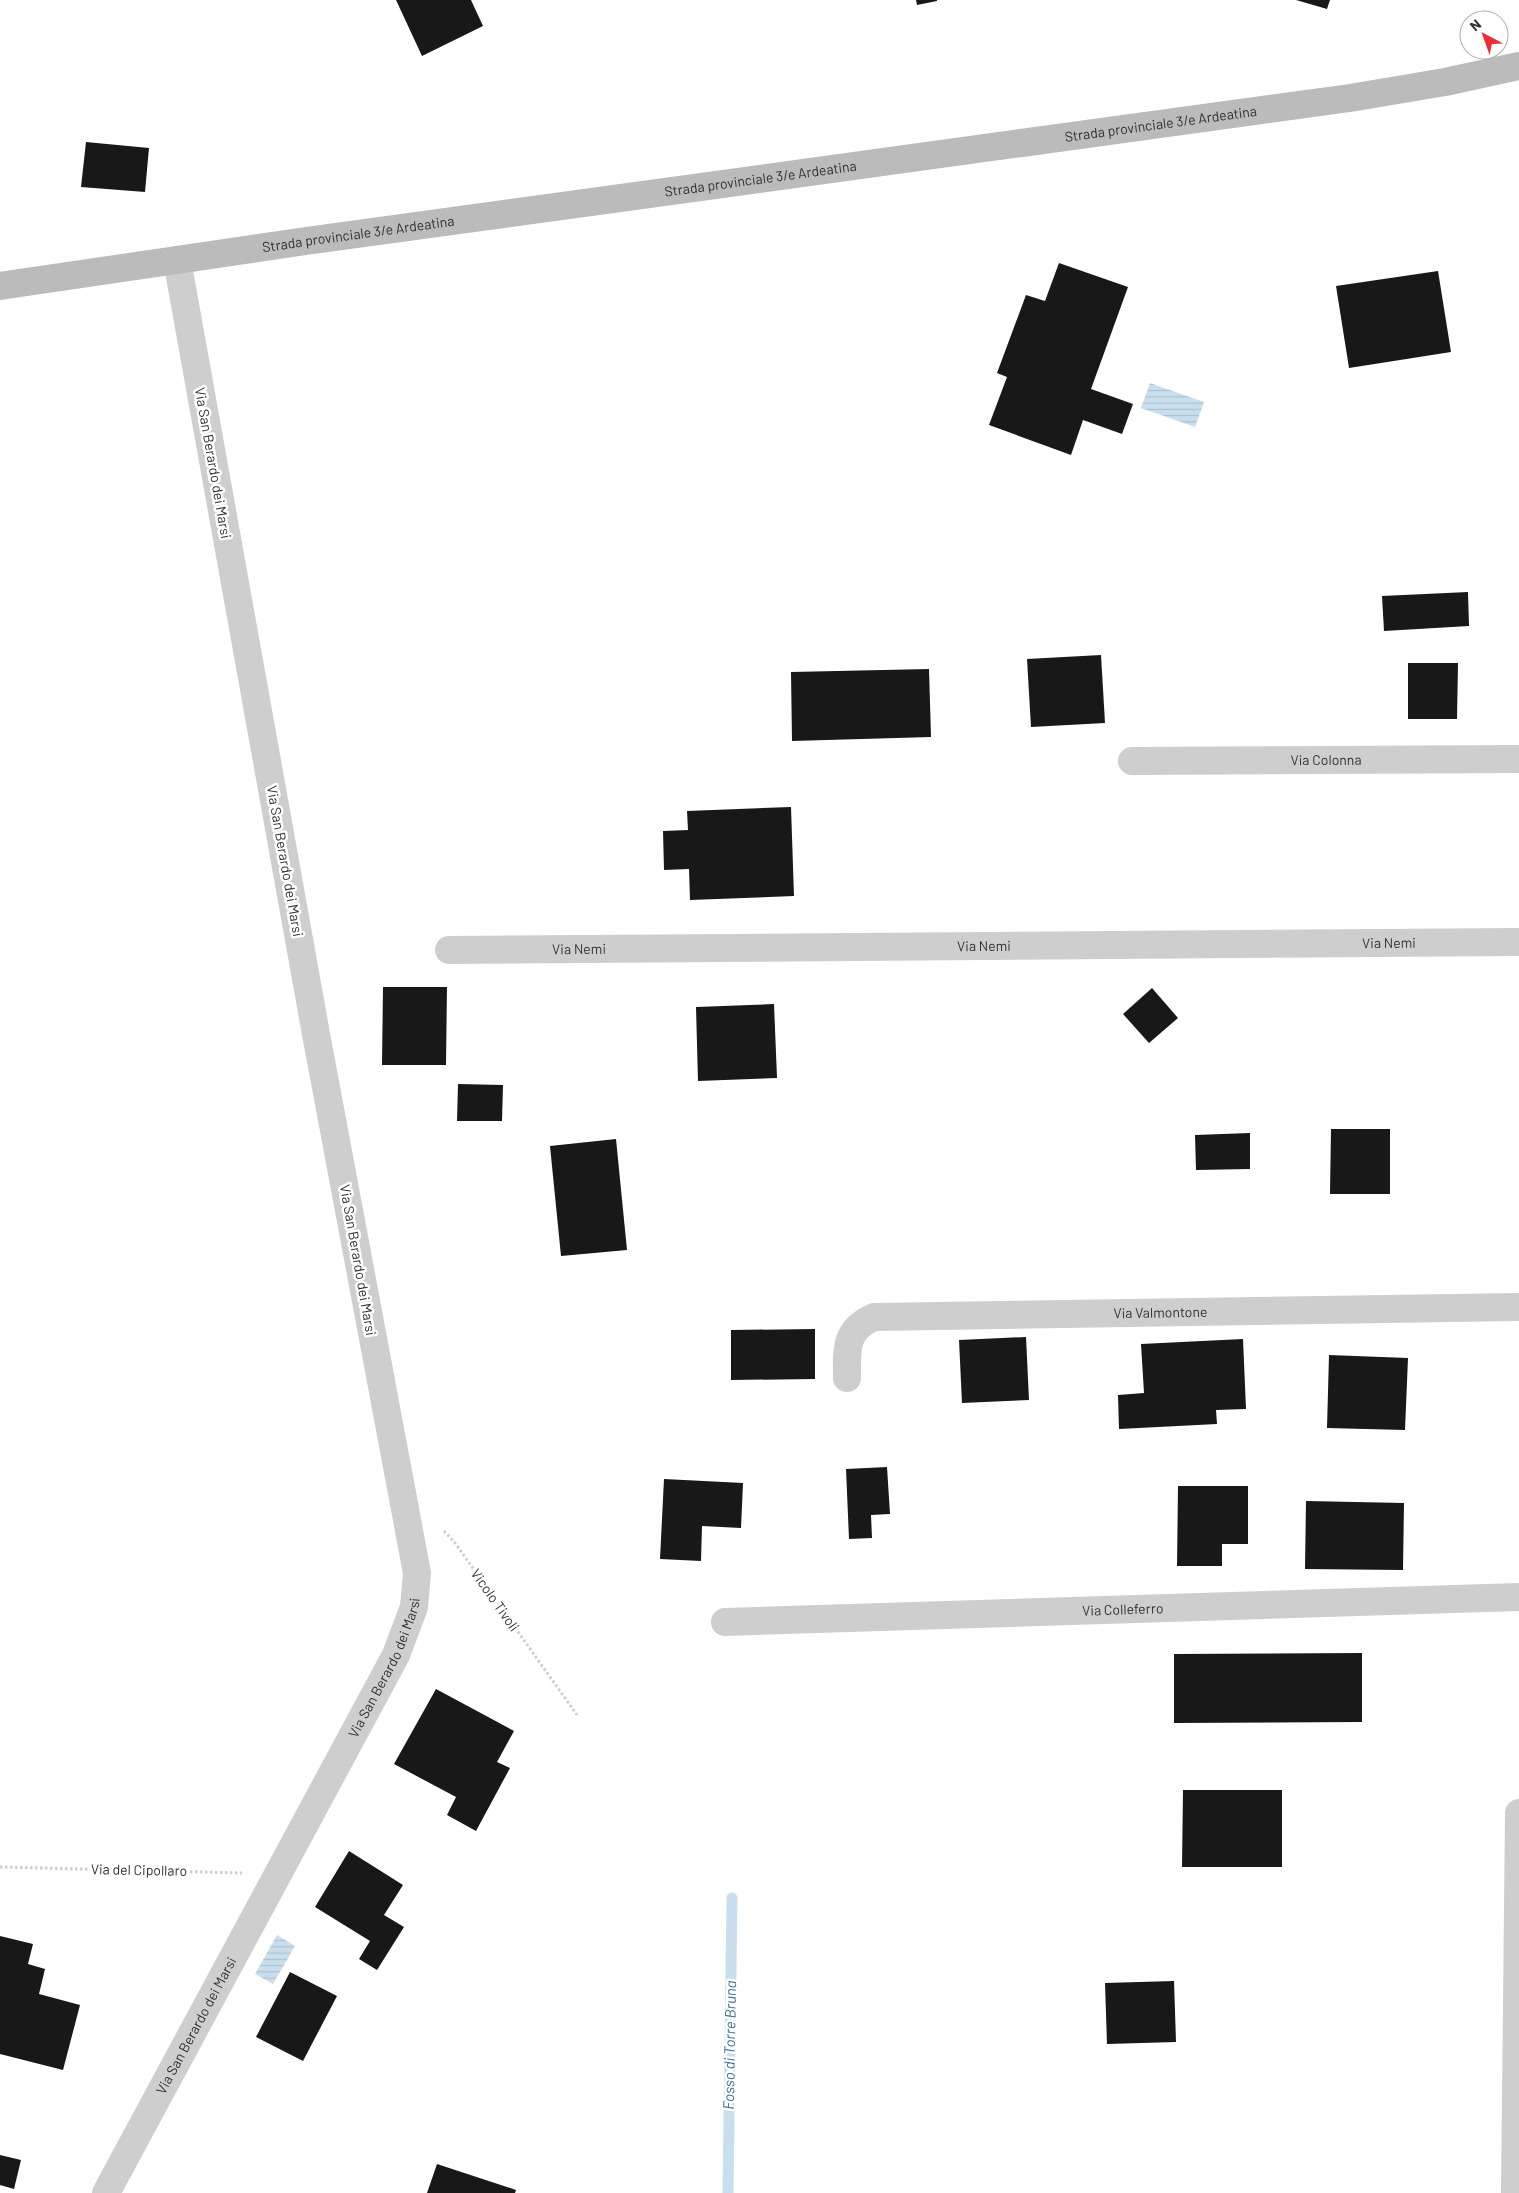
<svg xmlns="http://www.w3.org/2000/svg" width="1519" height="2193" font-family="Barlow,sans-serif">
<defs>
<pattern id="water-rules" width="6" height="5" patternUnits="userSpaceOnUse" patternTransform="scale(1.25)"><rect width="6" height="5" fill="#cadfee"/><path d="M0 2.5h6" fill="none" stroke="#aec0cd"/></pattern>
</defs>
<rect width="100%" height="100%" fill="#fff"/>
<g fill="url(#water-rules)">
<polygon points="1150,383 1204,402 1195,427 1141,408"/>
<polygon points="277,1935 295,1946 273,1984 255,1974"/>
</g>
<g fill="none" stroke-linecap="round" stroke-linejoin="round">
<polyline stroke="#cadfee" stroke-width="11" points="728,2193 732,1898"/>
</g>
<g fill="#181818">
<polygon points="396,0 471,0 483,26 422,56"/>
<polygon points="916,0 937,0 937,1 917,5"/>
<polygon points="1296,0 1330,0 1327,9"/>
<polygon points="86,142 149,148 145,192 81,187"/>
<polygon points="1059,263 1128,287 1091,389 1133,404 1122,434 1083,420 1071,455 989,425 1007,377 997,373 1026,295 1045,301"/>
<polygon points="1438,271 1451,352 1349,368 1336,286"/>
<polygon points="1468,592 1469,626 1384,631 1382,596"/>
<polygon points="1101,655 1105,723 1031,727 1027,659"/>
<polygon points="1408,663 1458,663 1457,719 1408,719"/>
<polygon points="929,669 931,737 792,741 791,672"/>
<polygon points="791,807 794,896 690,900 689,869 664,870 663,831 688,830 687,811"/>
<polygon points="383,987 447,987 446,1065 382,1065"/>
<polygon points="1152,988 1178,1018 1149,1043 1123,1014"/>
<polygon points="774,1004 777,1078 698,1081 696,1007"/>
<polygon points="458,1084 503,1085 502,1121 457,1121"/>
<polygon points="1331,1129 1390,1129 1390,1194 1330,1194"/>
<polygon points="1250,1133 1250,1169 1196,1170 1195,1135"/>
<polygon points="616,1139 627,1250 561,1256 550,1146"/>
<polygon points="815,1329 815,1379 731,1380 731,1330"/>
<polygon points="1026,1337 1029,1400 962,1403 959,1340"/>
<polygon points="1243,1339 1246,1409 1216,1410 1217,1424 1119,1429 1118,1395 1144,1393 1141,1344"/>
<polygon points="1329,1355 1408,1358 1405,1430 1327,1428"/>
<polygon points="887,1467 890,1514 871,1515 872,1538 849,1539 846,1469"/>
<polygon points="664,1479 743,1483 741,1528 702,1526 701,1561 660,1559"/>
<polygon points="1178,1486 1248,1486 1248,1544 1222,1544 1222,1566 1177,1566"/>
<polygon points="1306,1501 1404,1503 1403,1570 1305,1569"/>
<polygon points="1362,1653 1362,1722 1174,1723 1174,1654"/>
<polygon points="436,1689 514,1731 497,1762 510,1768 476,1831 447,1815 456,1797 394,1764"/>
<polygon points="1183,1790 1282,1790 1282,1867 1182,1867"/>
<polygon points="349,1851 403,1885 384,1915 404,1927 377,1970 359,1959 370,1941 315,1907"/>
<polygon points="0,1936 33,1944 28,1964 45,1969 39,1994 80,2005 63,2070 0,2054"/>
<polygon points="290,1972 337,1996 303,2061 256,2037"/>
<polygon points="1174,1981 1176,2042 1107,2044 1105,1983"/>
<polygon points="0,2155 21,2160 14,2189 0,2185"/>
<polygon points="437,2164 516,2190 515,2193 427,2193"/>
</g>
<g fill="none" stroke-linecap="round" stroke-linejoin="round">
<g stroke="#cecece" stroke-width="3" stroke-dasharray="2.5 2.5" stroke-linecap="butt">
<polyline points="444,1531 455,1543 577,1715"/>
<polyline points="0,1867 242,1873"/>
</g>
<g stroke="#cecece" stroke-width="28">
<path id="s1" d="M1132 761 1519 759"/>
<path id="s2" d="M449 950 1519 942"/>
<path id="s3" d="M847 1378C847 1350 844 1330 874 1317L1519 1307"/>
<path id="s4" d="M725 1622 1519 1597"/>
<path id="s5" d="M106 2193 396 1655 414 1607 417 1573 316 1034 177 260"/>
<polyline points="1515,2193 1519,1813"/>
</g>
<path stroke="#bbb" stroke-width="28" id="s6" d="M0 286 306 241 1350 98 1445 82 1519 66"/>
</g>
<g text-anchor="middle" stroke-width="5" stroke-linejoin="round" paint-order="stroke">
<g font-size="14" fill="#313131" stroke="#fff">
<text dy="5" stroke="none"><textPath href="#s6" startOffset="1172">Strada provinciale 3/e Ardeatina</textPath></text>
<text dy="5" stroke="none"><textPath href="#s6" startOffset="768">Strada provinciale 3/e Ardeatina</textPath></text>
<text dy="5" stroke="none"><textPath href="#s6" startOffset="362">Strada provinciale 3/e Ardeatina</textPath></text>
<text transform="translate(213 463) rotate(80)" y="5">Via San Berardo dei Marsi</text>
<text dy="5" stroke="none"><textPath href="#s1" startOffset="194">Via Colonna</textPath></text>
<text transform="translate(285 861) rotate(80)" y="5">Via San Berardo dei Marsi</text>
<text dy="5" stroke="none"><textPath href="#s2" startOffset="940">Via Nemi</textPath></text>
<text dy="5" stroke="none"><textPath href="#s2" startOffset="535">Via Nemi</textPath></text>
<text dy="5" stroke="none"><textPath href="#s2" startOffset="130">Via Nemi</textPath></text>
<text transform="translate(358 1260) rotate(80)" y="5">Via San Berardo dei Marsi</text>
<text dy="5" stroke="none"><textPath href="#s3" startOffset="359">Via Valmontone</textPath></text>
<text transform="translate(495 1600) rotate(55)" y="5">Vicolo Tivoli</text>
<text dy="5" stroke="none"><textPath href="#s4" startOffset="398">Via Colleferro</textPath></text>
<text dy="5" stroke="none"><textPath href="#s5" startOffset="595">Via San Berardo dei Marsi</textPath></text>
<text transform="translate(139 1870) rotate(1)" y="5">Via del Cipollaro</text>
<text dy="5" stroke="none"><textPath href="#s5" startOffset="190">Via San Berardo dei Marsi</textPath></text>
</g>
<g font-size="15" font-style="italic" fill="#3b7197" stroke="#fff">
<text transform="translate(730 2045) rotate(-89)" y="5">Fosso di Torre Bruna</text>
</g>
</g>
<g transform="translate(1484 35) rotate(319)"><circle r="24" fill="#ffffff" stroke="#adadad"/>
<path d="M0-4L9 19L0 12L-9 19Z" fill="#ec2e38"/>
<text y="-8" font-size="14" font-weight="bold" text-anchor="middle" fill="#313131">N</text>
</g>
</svg>
